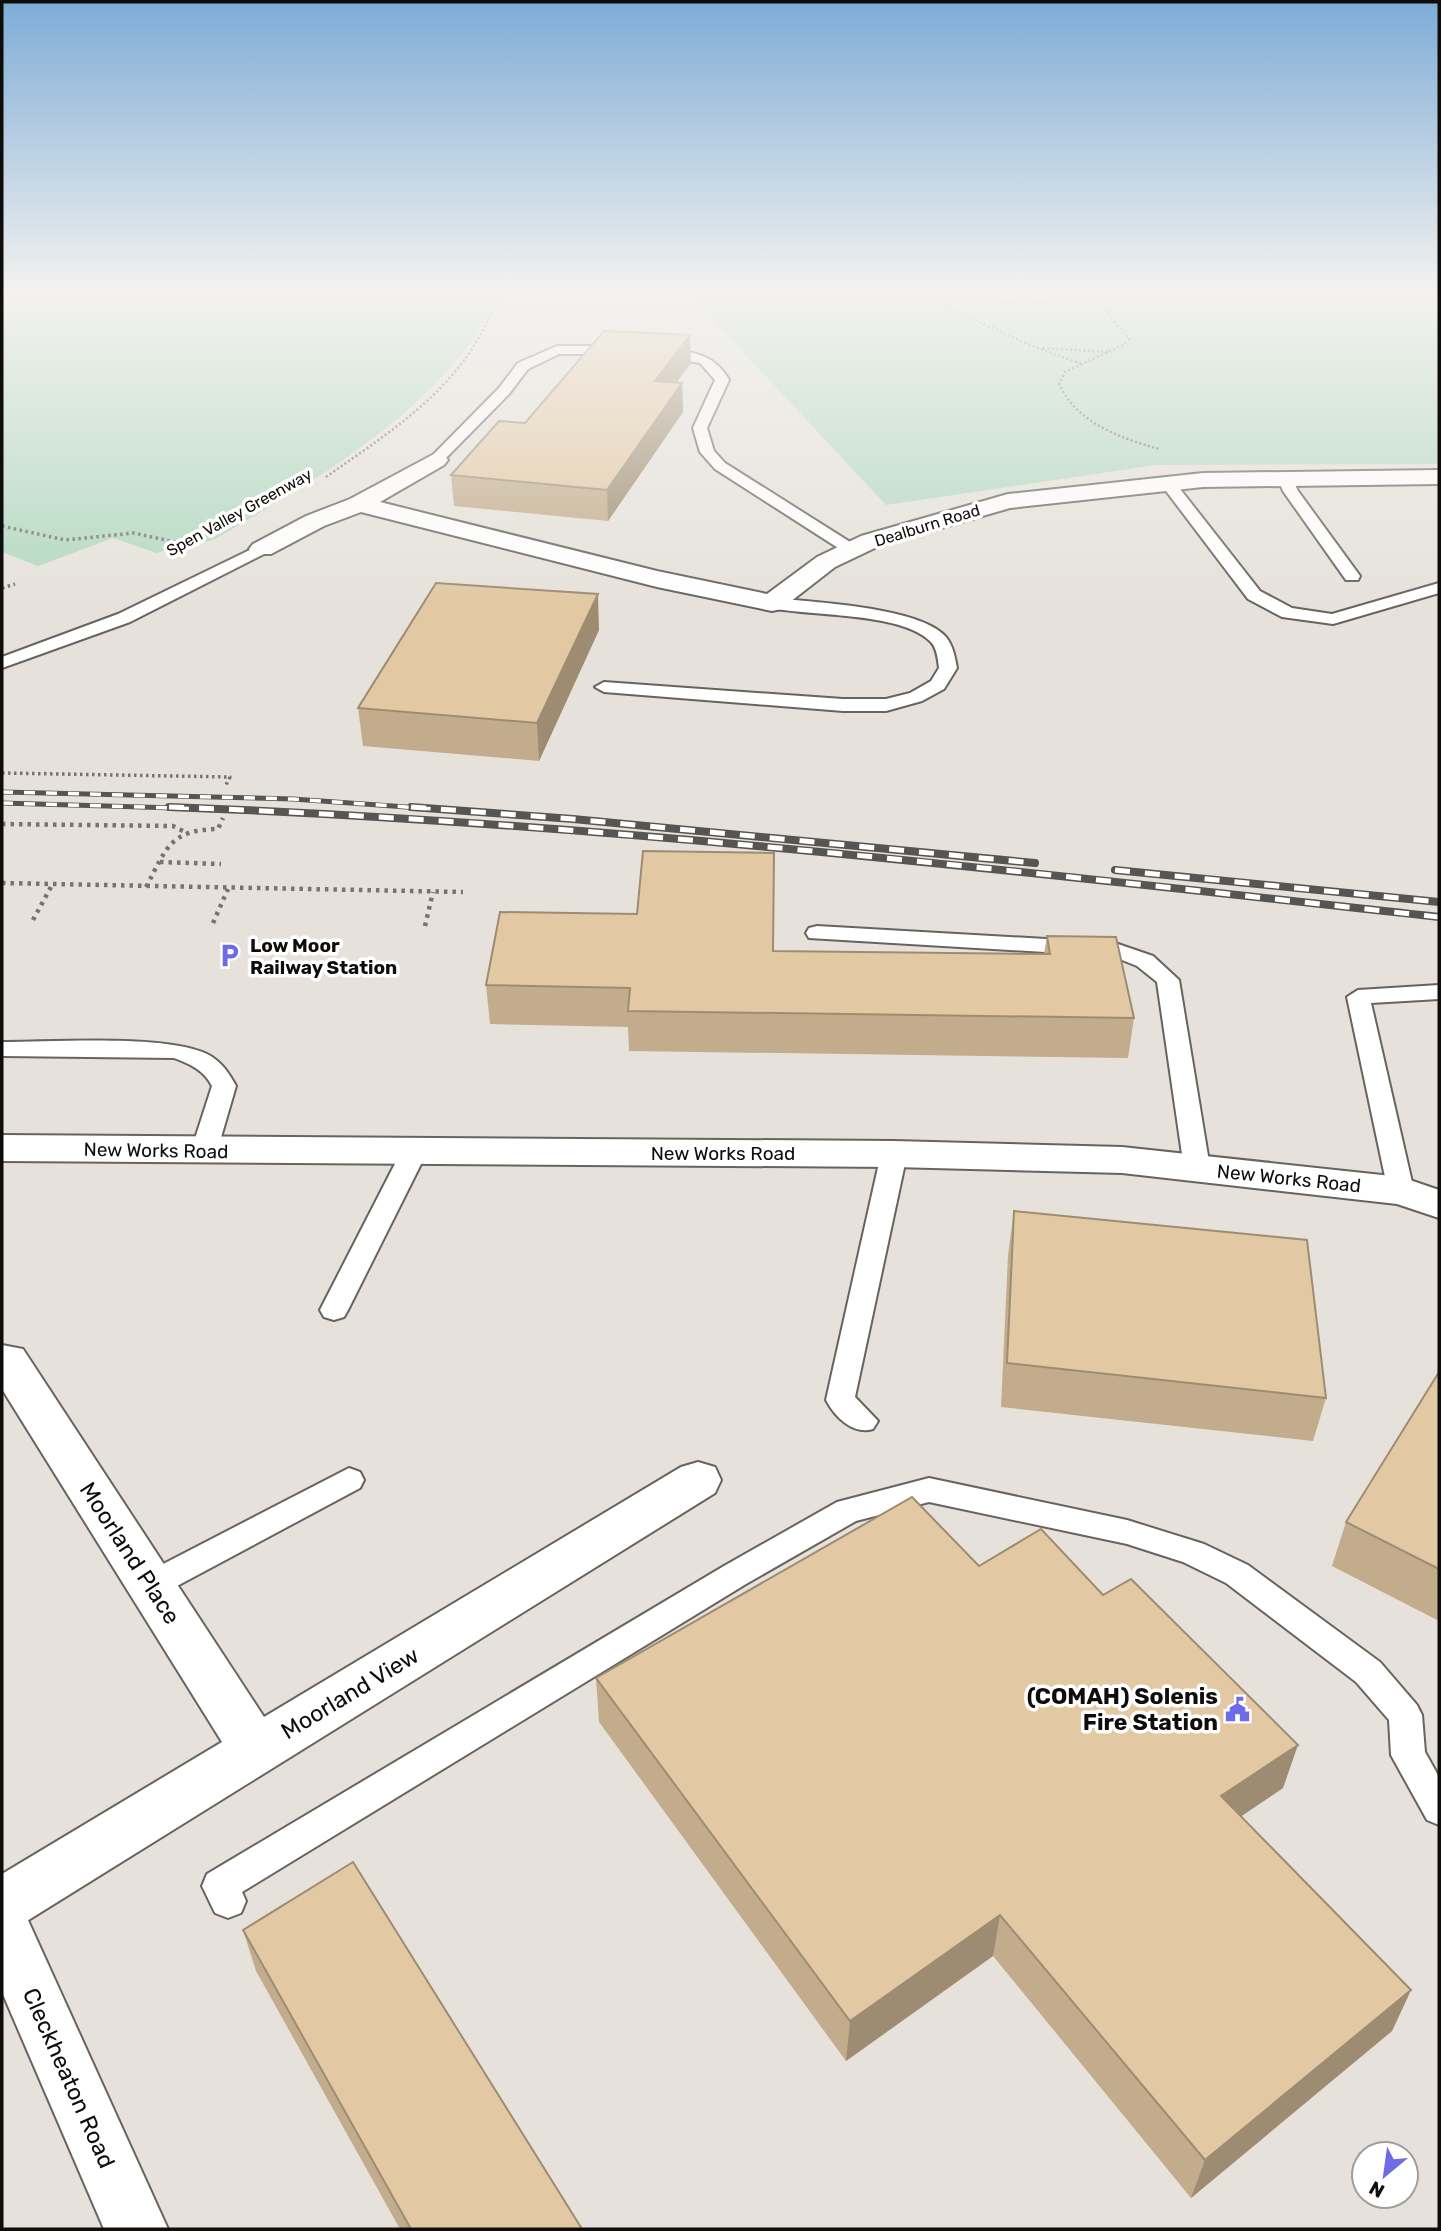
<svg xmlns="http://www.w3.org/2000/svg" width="1441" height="2231" font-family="Rubik,sans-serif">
<rect width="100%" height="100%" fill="#e6e2db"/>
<g fill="#b2d9c1">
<path d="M2 294H500C442 410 320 477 215 539L202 543 188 542 157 553 113 538 38 566 2 552Z"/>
<polygon points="1439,294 1439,464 1156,465 886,505 689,294"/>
</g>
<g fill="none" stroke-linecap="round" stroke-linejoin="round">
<defs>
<g id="lane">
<polygon points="557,346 623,346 630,350 623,354 559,354 528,369 509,394 441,463 431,463 431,457 499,388 518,363"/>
<path d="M659 349C688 351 714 352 729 380L707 428 714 451 725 463 858 547V553H846L715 469 700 452 693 428 715 380 700 363 654 356V350Z"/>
<polygon points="1286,474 1291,476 1298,491 1360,576 1358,580 1346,580 1283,491 1278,479"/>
<polygon points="1168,478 1173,480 1260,591 1292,608 1332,614 1439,583 1439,593 1333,624 1282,617 1248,599 1160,483"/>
<polygon points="262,544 270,549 268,552 130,622 2,668 2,657 118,614"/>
<path d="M772 598C811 602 921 607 946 637 953 646 955 657 957 668L944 689 922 701 886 711H843L604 692 595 687 604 682 843 699H886L910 693 931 681 939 668C938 660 937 648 931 642 901 611 807 617 766 607L764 603Z"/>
<polygon points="817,926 1115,943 1153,956 1179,980 1210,1168 1206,1174 1197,1176 1188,1174 1184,1168 1157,982 1137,966 1112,956 809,938 806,933 809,928"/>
<polygon points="1439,985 1439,999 1371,1003 1414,1191 1410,1197 1401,1200 1392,1197 1388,1191 1347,997 1358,990"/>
<path d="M2 1042C53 1042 166 1034 207 1054 221 1061 229 1073 236 1086L217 1151 213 1157H195L191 1151 212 1086C204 1070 190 1064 174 1058L2 1056Z"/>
<polygon points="414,1144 423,1146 427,1152 348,1310 344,1317 334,1320 324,1317 320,1310 401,1152 405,1146"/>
<path d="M894 1146 903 1148 907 1154 855 1397 878 1421 873 1429C853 1435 835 1417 826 1400L881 1154 885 1148Z"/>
<polygon points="349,1468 360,1472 364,1480 360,1488 162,1594 151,1598 140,1594 135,1585 140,1576"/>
<polygon points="929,1478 1127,1520 1204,1544 1248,1565 1380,1662 1417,1705 1422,1715 1425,1752 1439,1777 1439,1825 1427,1820 1391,1755 1389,1720 1356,1682 1226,1583 1183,1562 1127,1544 929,1502 856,1521 746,1584 242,1892 246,1901 241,1913 228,1918 215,1913 202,1886 207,1874 724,1566 837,1502"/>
</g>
<g id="street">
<polygon points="436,453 444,455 448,460 444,465 380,502 657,571 767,594 817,557 861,536 1008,494 1203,473 1439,470 1439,484 1203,487 1010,508 879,546 835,567 781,609 772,611 657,587 361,512 324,526 271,554 253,554 249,549 253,544 306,516 350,499"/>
<polygon points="2,1345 23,1349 264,1717 681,1467 698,1462 715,1467 721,1480 715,1493 22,1924 2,1932 2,1874 222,1742 2,1389"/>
</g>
<g id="secondary">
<polygon points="2,1135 894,1141 1122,1147 1401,1177 1439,1190 1439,1218 1397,1204 1122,1173 894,1167 2,1161"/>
<polygon points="2,1899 22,1907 168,2229 104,2229 2,1992"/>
</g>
</defs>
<use href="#lane" stroke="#67635e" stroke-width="4"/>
<use href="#street" stroke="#67635e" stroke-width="4"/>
<use href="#secondary" stroke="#67635e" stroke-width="4"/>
<g stroke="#777470" stroke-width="2.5" stroke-dasharray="2 2.5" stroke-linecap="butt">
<polyline points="918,294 1032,346 1082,364"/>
<polyline points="947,294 1020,305 1116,294"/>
<path d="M1128 294 1113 302 1107 313 1129 339 1123 345 1065 372 1059 384C1077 423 1120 438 1159 449"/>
<polyline points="1043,348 1108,352"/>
<path d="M326 477C400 425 468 383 499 294"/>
</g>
<g stroke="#777470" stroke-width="3.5" stroke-dasharray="2.5 3.5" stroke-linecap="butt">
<polyline points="2,526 65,540 134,533 193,546"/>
<polyline points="2,588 15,584"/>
<polyline points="2,773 230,777 225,787"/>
</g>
<g stroke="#777470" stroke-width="4.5" stroke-dasharray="3.5 5" stroke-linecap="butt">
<polyline points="2,824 173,826 183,831"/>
<polyline points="160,862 221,864"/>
<polyline points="2,883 463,892"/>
<path d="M146 887C167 848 169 830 218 829L223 818"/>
<polyline points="33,920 52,885"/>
<polyline points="213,923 228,889"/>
<polyline points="425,926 433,892"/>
</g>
<use href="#lane" fill="#fff" fill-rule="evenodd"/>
<use href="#street" fill="#fff" fill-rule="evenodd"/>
<use href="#secondary" fill="#fff" fill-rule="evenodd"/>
<defs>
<g id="rail-far1">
<polyline points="2,792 293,799 435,809"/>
<polyline points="2,803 210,809"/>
</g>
<g id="rail">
<path d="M169 807C593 822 1017 871 1439 917"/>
<polyline points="411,807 573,819 1035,863"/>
<polyline points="1115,870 1439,902"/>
</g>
</defs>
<use href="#rail-far1" stroke="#575551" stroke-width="5"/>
<use href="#rail" stroke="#575551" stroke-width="8"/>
<use href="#rail-far1" stroke="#fff" stroke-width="3.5" stroke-dasharray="11" stroke-linecap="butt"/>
<use href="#rail" stroke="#fff" stroke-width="5" stroke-dasharray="15" stroke-linecap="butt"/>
</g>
<g fill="#c2ac8c">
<polygon points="691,363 676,383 682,383 683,412 608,521 454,506 451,475 525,423"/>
<polygon points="599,630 539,761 363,746 358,708"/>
<polygon points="1047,936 1134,1018 1128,1058 629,1051 628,1027 490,1024 486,985 773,951 1044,954"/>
<polygon points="1014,1211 1326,1398 1313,1441 1001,1407 1008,1255"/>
<polygon points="1439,1372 1439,1621 1332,1566 1346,1522"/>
<polygon points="979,1566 1283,1788 1241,1816 1411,1990 1392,2031 1191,2198 993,1956 846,2061 599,1722 596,1678"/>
<polygon points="243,1930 582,2229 400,2229 256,1971"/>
</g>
<g fill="#9e8c72">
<polygon points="690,335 691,363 656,410 655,381"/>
<polygon points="682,383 683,412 608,521 607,490"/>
<polygon points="598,594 599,630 539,761 537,723"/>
<polygon points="1298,1745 1283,1788 1209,1838 1221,1796"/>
<polygon points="1000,1915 993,1956 846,2061 850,2021"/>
<polygon points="1411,1990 1392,2031 1191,2198 1205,2160"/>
</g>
<g fill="#e2c8a3" stroke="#9e8c72" stroke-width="2">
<polygon points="604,331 690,335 655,381 682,383 607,490 451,475 499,421 525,423"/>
<polygon points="436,583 598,594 537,723 358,708"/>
<polygon points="643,851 774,853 773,951 1050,954 1047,936 1116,937 1134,1018 628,1011 630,988 486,985 500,912 637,914"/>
<polygon points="1014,1211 1307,1240 1326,1398 1007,1363"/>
<polygon points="1439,1372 1439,1569 1346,1522"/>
<polygon points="912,1497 979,1566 1041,1529 1103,1595 1131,1579 1298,1745 1221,1796 1411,1990 1205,2160 1000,1915 850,2021 596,1678"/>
<polygon points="353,1862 582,2229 411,2229 243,1930"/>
</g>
<linearGradient id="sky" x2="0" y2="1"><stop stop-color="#7dacd7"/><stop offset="0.48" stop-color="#f4f2ef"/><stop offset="1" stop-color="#f4f2ef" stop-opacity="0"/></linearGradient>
<rect width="1441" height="607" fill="url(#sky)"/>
<defs>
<symbol id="parking-bare" viewBox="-9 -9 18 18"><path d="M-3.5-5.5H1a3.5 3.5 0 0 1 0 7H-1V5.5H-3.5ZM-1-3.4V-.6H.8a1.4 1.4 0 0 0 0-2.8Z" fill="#6d6ce6" stroke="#fff" stroke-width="2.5" paint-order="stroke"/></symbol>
<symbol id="civic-bare" viewBox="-9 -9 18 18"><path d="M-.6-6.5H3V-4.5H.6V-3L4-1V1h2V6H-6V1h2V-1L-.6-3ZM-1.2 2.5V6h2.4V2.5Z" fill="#6d6ce6" stroke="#fff" stroke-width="2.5" paint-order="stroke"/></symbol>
</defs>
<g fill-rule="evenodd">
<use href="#parking-bare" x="212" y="938" width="35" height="35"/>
<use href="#civic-bare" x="1220" y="1692" width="35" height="35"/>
</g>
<g text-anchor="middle" stroke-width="7" stroke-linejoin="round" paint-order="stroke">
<g font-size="16" fill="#0e0d0b" stroke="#fff">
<text transform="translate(239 512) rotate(-29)" y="6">Spen Valley Greenway</text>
<text transform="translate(927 525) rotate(-17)" y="6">Dealburn Road</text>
</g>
<g font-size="19" font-weight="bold" fill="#0e0d0b" stroke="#fff" text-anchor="start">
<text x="250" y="952">Low Moor<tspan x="250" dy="22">Railway Station</tspan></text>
</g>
<g font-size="19" fill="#0e0d0b" stroke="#fff">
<text transform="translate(156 1150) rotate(1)" y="7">New Works Road</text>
<text x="723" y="1160">New Works Road</text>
<text transform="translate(1289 1178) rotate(6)" y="7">New Works Road</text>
</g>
<g font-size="23" fill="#0e0d0b" stroke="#fff">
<text transform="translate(130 1553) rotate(57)" y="8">Moorland Place</text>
<text transform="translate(350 1693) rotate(-31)" y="8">Moorland View</text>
<text transform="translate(69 2078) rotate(66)" y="8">Cleckheaton Road</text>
</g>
<g font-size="23" font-weight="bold" fill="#0e0d0b" stroke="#fff" text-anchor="end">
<text x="1218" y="1704">(COMAH) Solenis<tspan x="1218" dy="26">Fire Station</tspan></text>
</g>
</g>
<rect width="1441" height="2231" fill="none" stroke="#0e0d0b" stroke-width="7"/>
<g transform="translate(1385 2175) rotate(209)"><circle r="33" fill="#ffffff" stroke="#9f9e9d" stroke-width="2"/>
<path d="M0-5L12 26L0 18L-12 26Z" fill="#6d6ce6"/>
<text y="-10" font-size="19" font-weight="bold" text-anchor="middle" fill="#0e0d0b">N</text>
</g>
</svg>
